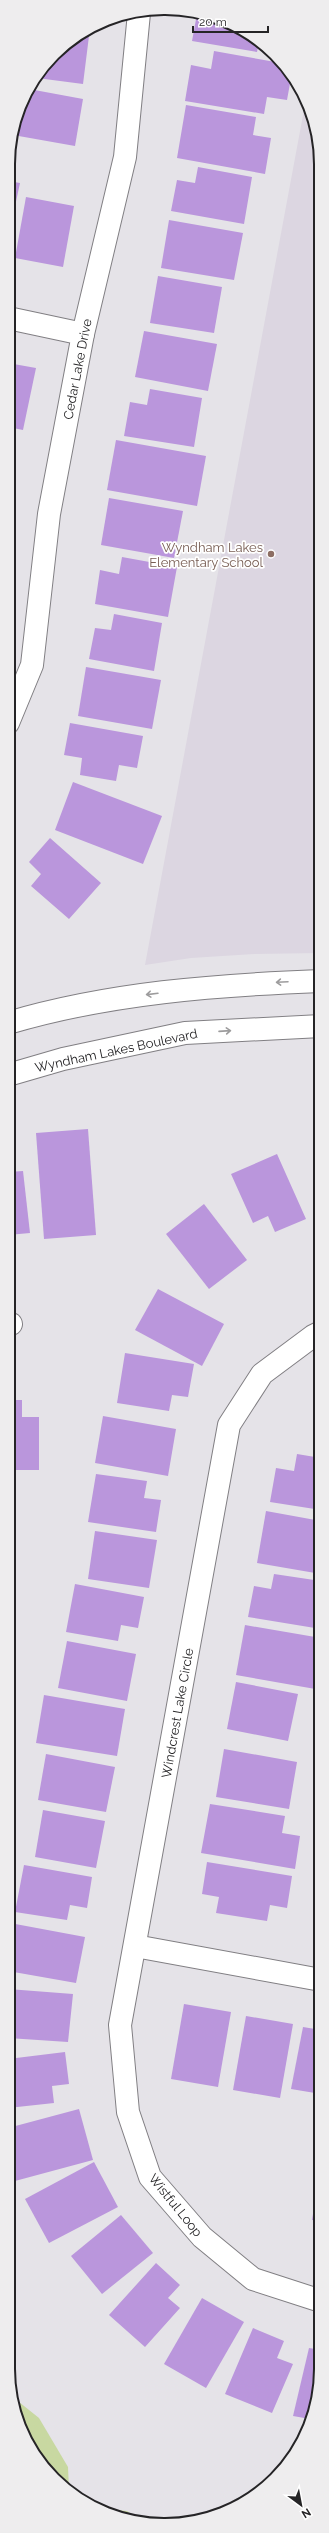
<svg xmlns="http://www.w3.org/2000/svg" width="329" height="2533" font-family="Raleway,sans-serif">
<rect width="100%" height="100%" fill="#e5e3e8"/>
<polygon fill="#dcd6e1" points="306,99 309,104 321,155 321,953 254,954 191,958 145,965"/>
<g fill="#c8d8a1">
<polygon points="14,2398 39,2418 68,2467 69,2489 54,2479 20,2428"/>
<polygon points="97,2508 127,2511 143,2522 104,2513"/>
</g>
<g fill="#ba96dc">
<polygon points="197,14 234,24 259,42 257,52 192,41"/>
<polygon points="82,35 89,36 83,84 37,78 61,47"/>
<polygon points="214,51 281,63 291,78 287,100 267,97 264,114 185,101 191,65 211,69"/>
<polygon points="29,89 83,99 75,146 13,135 24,95"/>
<polygon points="186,105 256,117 253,135 271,138 265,174 177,158"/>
<polygon points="198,167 252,177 244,224 171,211 177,180 195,183"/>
<polygon points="8,181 20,183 9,234 8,234"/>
<polygon points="26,197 74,206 63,267 15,258"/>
<polygon points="169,220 243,233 234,280 161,268"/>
<polygon points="158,276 222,287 214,333 150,323"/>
<polygon points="144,331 217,344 208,391 135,377"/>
<polygon points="8,363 36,368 23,430 8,427"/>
<polygon points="150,389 202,398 194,447 124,436 130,402 147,405"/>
<polygon points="116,440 206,456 197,506 107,490"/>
<polygon points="109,498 183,511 174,558 101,545"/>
<polygon points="122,557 177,567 168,617 95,604 100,570 119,574"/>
<polygon points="114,614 162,623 154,671 89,659 95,628 111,630"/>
<polygon points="86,667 161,680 152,729 78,716"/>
<polygon points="70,723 143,736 137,768 119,765 116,781 80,775 82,758 64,755"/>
<polygon points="73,782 162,816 143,864 55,830"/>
<polygon points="50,838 101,883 69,919 31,886 41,874 29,862"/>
<polygon points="8,900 12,907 8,910"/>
<polygon points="88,1129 96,1235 44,1239 36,1133"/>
<polygon points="277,1154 306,1219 275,1232 268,1216 253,1223 231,1174"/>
<polygon points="23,1171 30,1233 8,1235 8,1172"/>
<polygon points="204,1204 247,1260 209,1289 166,1234"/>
<polygon points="158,1289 224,1324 202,1366 135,1330"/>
<polygon points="125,1353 194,1364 188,1397 172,1395 169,1411 117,1403"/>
<polygon points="8,1400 22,1400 22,1417 39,1417 39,1470 8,1470"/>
<polygon points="103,1416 176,1429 168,1476 95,1463"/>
<polygon points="297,1454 321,1458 321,1510 270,1502 276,1468 294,1471"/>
<polygon points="96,1474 147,1481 144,1498 161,1500 156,1532 88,1522"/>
<polygon points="266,1511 321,1521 321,1574 257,1563"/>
<polygon points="95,1531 157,1540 149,1588 88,1579"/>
<polygon points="274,1574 321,1581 321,1629 248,1617 254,1586 271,1589"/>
<polygon points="75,1584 144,1597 138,1628 121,1625 118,1641 66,1632"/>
<polygon points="245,1625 321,1638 321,1690 236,1675"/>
<polygon points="67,1641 136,1654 127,1701 58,1688"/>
<polygon points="236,1682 298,1694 288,1741 227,1729"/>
<polygon points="44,1695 125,1709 117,1756 36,1743"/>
<polygon points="224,1749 297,1762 289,1809 216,1797"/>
<polygon points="46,1754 115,1767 106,1812 38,1800"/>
<polygon points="210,1804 285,1816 282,1833 300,1836 295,1869 201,1853"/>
<polygon points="43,1810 105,1821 96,1868 35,1857"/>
<polygon points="207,1862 292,1876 287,1908 270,1905 267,1921 216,1913 219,1897 202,1894"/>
<polygon points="24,1865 92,1877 87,1908 70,1905 67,1920 15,1912"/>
<polygon points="10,1923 85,1937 76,1983 8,1971"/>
<polygon points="8,1989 73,1994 68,2042 8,2038"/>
<polygon points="184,2004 231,2012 218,2087 171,2079"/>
<polygon points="246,2016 293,2024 280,2098 233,2090"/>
<polygon points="303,2027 321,2030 321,2094 291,2089"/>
<polygon points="65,2052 69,2084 52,2086 54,2103 8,2108 8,2059"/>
<polygon points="79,2109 93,2160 15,2181 8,2154 8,2128"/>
<polygon points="94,2162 118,2207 49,2243 25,2199"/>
<polygon points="320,2172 321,2172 321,2221 312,2220"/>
<polygon points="121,2215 153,2253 102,2294 71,2256"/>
<polygon points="156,2263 180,2285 168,2298 180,2308 145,2347 109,2315"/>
<polygon points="202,2298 244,2322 206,2388 164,2364"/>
<polygon points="253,2328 284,2341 277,2358 293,2364 272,2413 225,2394"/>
<polygon points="309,2348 321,2350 321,2379 310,2419 293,2416"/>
</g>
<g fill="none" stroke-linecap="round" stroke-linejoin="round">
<defs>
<g id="minor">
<polyline points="8,318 83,334"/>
<polyline points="8,723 32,665 49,514 83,334 125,157 139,13"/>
<path d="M8 1023C109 993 216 985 321 981"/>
<polyline points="8,1075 63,1059 185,1033 321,1026"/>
<polyline points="8,1323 11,1324"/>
<polyline points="135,1946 321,1980"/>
<polyline points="321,2301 253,2279 202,2237 150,2177 128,2112 120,2025 229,1425 262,1374 313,1336 321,1332"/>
</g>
</defs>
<use href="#minor" stroke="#817f83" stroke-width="24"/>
<use href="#minor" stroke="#fff" stroke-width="22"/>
</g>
<defs><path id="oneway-shaft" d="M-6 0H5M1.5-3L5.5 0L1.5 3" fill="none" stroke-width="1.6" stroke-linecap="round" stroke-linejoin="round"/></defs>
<g stroke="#9d9c9d">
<use href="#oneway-shaft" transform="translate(282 982) rotate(177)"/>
<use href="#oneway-shaft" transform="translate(152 994) rotate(173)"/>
<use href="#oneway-shaft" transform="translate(225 1031) rotate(-4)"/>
</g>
<circle fill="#8d6e63" stroke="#fff" stroke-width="1.5" cx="271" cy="554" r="4"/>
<g text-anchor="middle" stroke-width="3.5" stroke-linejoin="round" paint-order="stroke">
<g font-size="13" fill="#252426" stroke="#fff">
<text transform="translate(77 369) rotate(-79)" y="5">Cedar Lake Drive</text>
<text transform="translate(116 1050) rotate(-12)" y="5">Wyndham Lakes Boulevard</text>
<text transform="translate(177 1713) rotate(-80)" y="5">Windcrest Lake Circle</text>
<text transform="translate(176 2205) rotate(51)" y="5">Wistful Loop</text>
</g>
<g font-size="13" fill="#785e54" stroke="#fff" text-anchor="end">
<text x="263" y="552">Wyndham Lakes<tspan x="263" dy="15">Elementary School</tspan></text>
</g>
</g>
<path d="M0 0H329V2533H0ZM164 15H165A149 149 0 0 1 314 164V2369A149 149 0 0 1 165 2518H164A149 149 0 0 1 15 2369V164A149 149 0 0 1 164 15Z" fill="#eeedee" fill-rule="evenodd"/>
<path fill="none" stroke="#252426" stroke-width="2" d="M164 15H165A149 149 0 0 1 314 164V2369A149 149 0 0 1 165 2518H164A149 149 0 0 1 15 2369V164A149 149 0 0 1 164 15Z"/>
<g transform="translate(301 2505) rotate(148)" stroke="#ffffff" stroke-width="3" paint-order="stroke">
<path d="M0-3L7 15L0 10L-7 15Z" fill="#252426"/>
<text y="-6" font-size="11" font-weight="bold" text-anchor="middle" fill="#252426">N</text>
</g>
<path d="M193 26v6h75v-6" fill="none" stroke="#252426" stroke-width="2"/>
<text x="199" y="26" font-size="12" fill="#252426" stroke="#ffffff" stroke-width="3" paint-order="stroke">20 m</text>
</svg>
